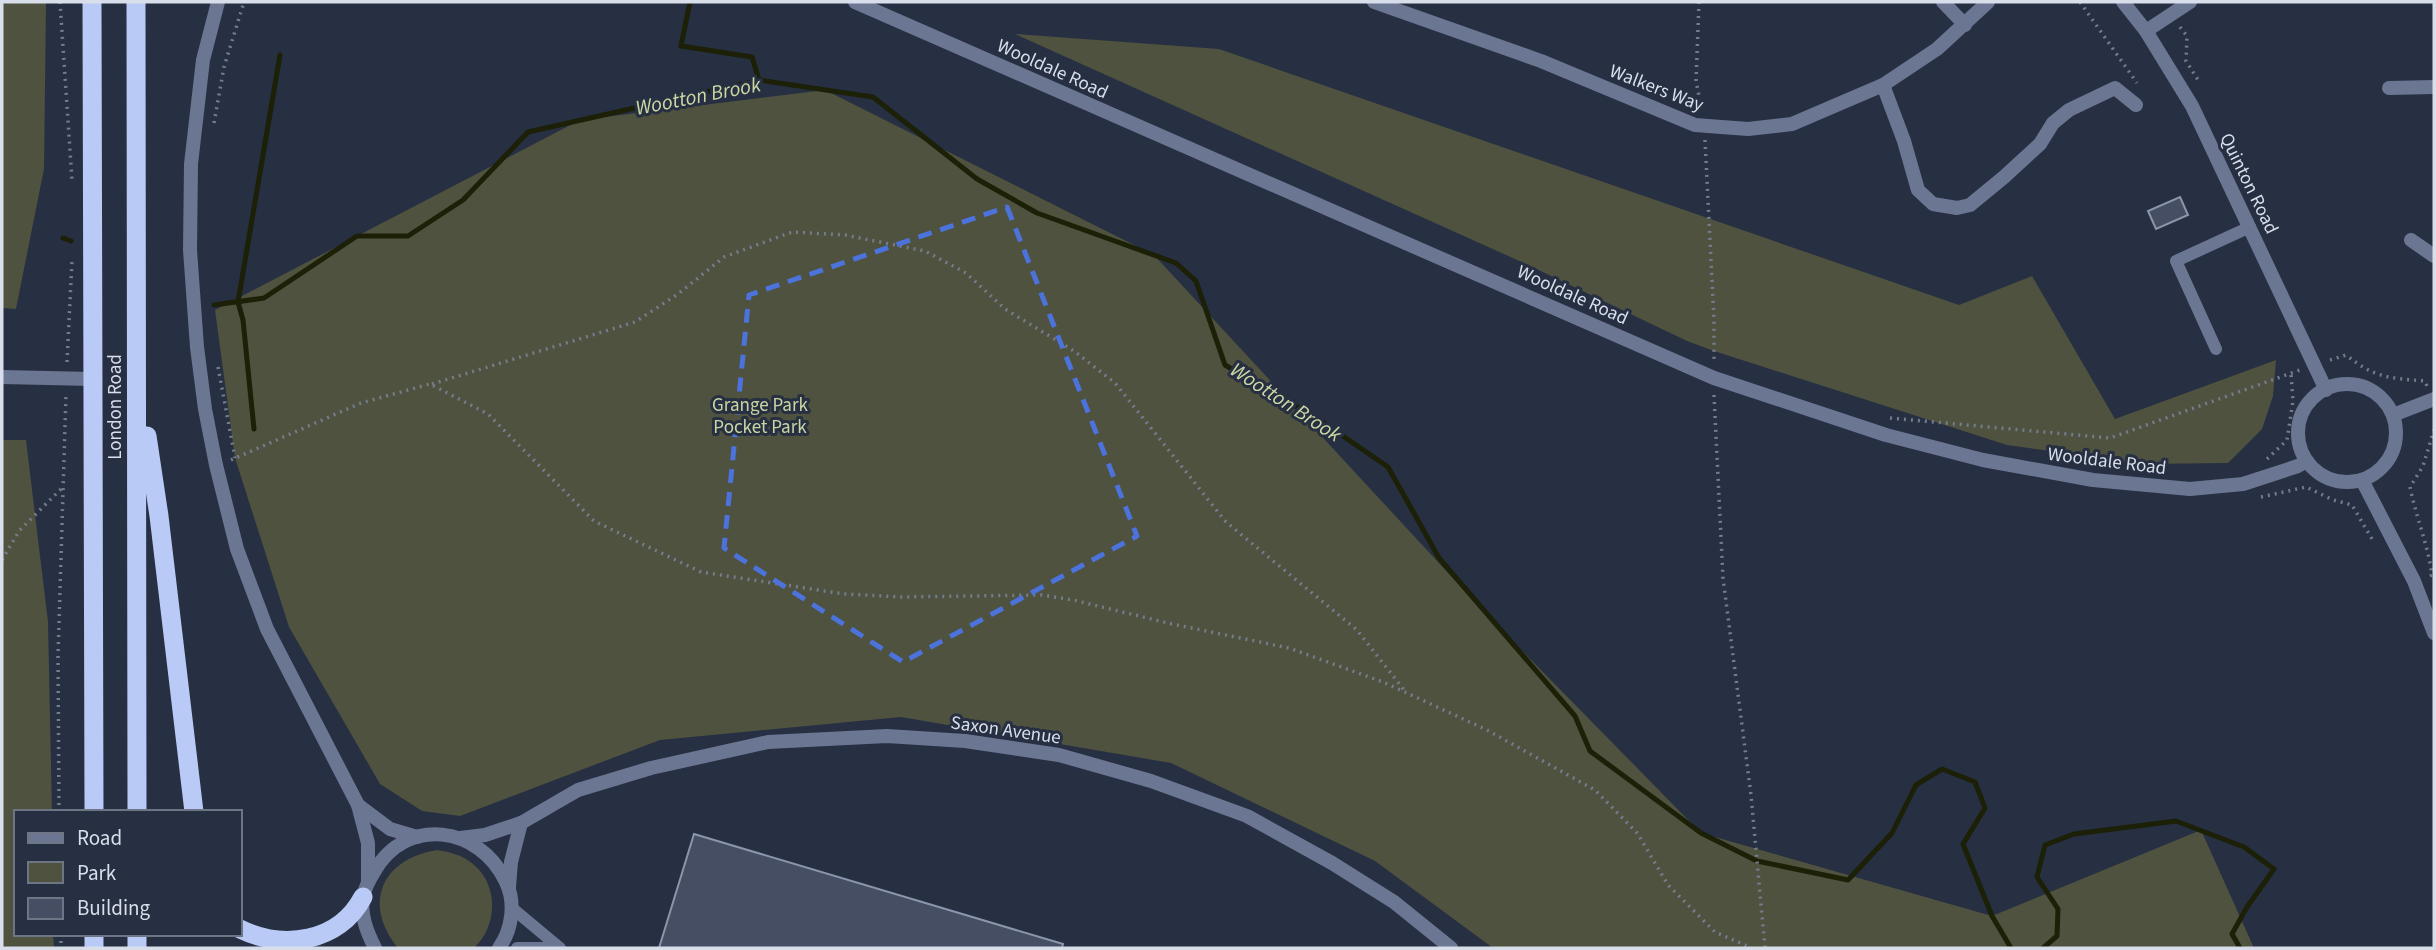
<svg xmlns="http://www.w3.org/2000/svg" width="2436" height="950" font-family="'Source Sans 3',sans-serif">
<rect width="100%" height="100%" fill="#272f42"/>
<g fill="#4e523f">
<polygon points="2,2 46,2 44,169 16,309 2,308"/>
<polygon points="1015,34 1219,49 1959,305 2032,276 2115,419 2276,360 2273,396 2262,429 2228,463 2142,464 2007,445 1714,351 1687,341 1526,264"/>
<polygon points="825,90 1154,255 1487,615 1701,833 1992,916 2201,830 2254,948 1493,948 1375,861 1171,763 901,717 660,740 460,816 422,811 380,784 289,627 235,458 215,310 580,120"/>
<polygon points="2,440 26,440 48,622 52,812 16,812 16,934 53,934 54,948 2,948"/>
<path d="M437 850C449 852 459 854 469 861 499 881 499 925 474 948H398C362 903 382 859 437 850Z"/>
</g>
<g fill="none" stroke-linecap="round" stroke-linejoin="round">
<g stroke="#1b2006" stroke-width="5">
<polyline points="690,2 681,46 752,57 759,80"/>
<polyline points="63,238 71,241"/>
<polyline points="214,305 264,298 357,236 408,236 463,200 528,132 759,80 873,97 977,179 1037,213 1176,263 1196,281 1225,365 1324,423 1388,467 1439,558 1575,716 1590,751 1701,833 1757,861 1848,880 1892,833 1916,785 1942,769 1975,782 1985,808 1963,844 1992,916 2011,948"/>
<polyline points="254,429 243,320 238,302 280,55"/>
<polyline points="2043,948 2057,936 2058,909 2037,877 2045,845 2074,834 2176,821 2244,847 2274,869 2247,907 2232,934 2240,948"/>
</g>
</g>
<g fill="#454e62" stroke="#8b95ac" stroke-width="2">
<polygon points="2180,197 2188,215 2156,229 2148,211"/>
<polygon points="694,834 1063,944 1062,948 659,948"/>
</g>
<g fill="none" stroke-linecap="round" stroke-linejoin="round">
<g stroke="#757d8c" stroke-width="3.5" stroke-dasharray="2 5" stroke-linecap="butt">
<polyline points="60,2 72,180"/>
<polyline points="1699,2 1696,81 1702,111"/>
<polyline points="2080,2 2137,83"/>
<polyline points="2180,27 2187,36 2186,61 2200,83"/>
<polyline points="214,123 224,67 244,2"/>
<polyline points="1705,140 1714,320 1714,363"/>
<path d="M2330 360 2346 355C2375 378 2388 378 2425 381L2427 386"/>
<polyline points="67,362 72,261"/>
<polyline points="218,367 235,458"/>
<polyline points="432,384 635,322 678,294 724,257 792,232 845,235 925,251 966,273 1005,309 1074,351 1115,383 1226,522 1357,630 1404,690"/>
<polyline points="1714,395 1723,578 1751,795 1765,948"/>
<polyline points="1890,418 2110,438 2300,370"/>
<polyline points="2267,459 2287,440 2293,401 2291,374"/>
<polyline points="231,460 361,403 430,384 488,414 594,521 701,572 844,594 901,597 1042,595 1073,600 1172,624 1289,648 1383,682 1487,730 1595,790 1638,834 1668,885 1715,932 1752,948"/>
<polyline points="2261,497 2306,487 2333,500 2352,505 2372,539"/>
<polyline points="2,560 19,531 61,489"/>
<path d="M2430 576 2432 575C2428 545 2416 517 2410 487L2423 466 2434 430"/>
<polyline points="59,812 58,656 66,394"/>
<polyline points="61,934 61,948"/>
</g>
<g stroke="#6b7693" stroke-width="12">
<polyline points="2216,349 2176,261 2250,227"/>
<polyline points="512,908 560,948"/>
<polyline points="517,948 545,948"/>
</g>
<g stroke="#6b7693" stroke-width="14">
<polyline points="1374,2 1541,61 1695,125 1748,129 1792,124 1883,85 1937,49 1988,2"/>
<polyline points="1943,2 1965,25"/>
<polyline points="2123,2 2146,31 2192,106 2326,390"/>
<polyline points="2146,31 2190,2"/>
<polyline points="1883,85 1904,141 1918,190 1933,204 1957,208 1970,205 2004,177 2040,144 2053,123 2069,110 2115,88 2136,105"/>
<polyline points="2389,88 2434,87"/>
<polyline points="2411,240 2434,256"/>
<polyline points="2,377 92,379"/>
</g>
<g stroke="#6b7693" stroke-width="14">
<polyline points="218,2 203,60 191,164 190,250 197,347 205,409 216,465 237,549 267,629 358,805 368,843 368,882"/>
<polyline points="855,2 1714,378 1886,435 1983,460 2093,480 2190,489 2243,484 2298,466 2307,461"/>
<circle cx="2347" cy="433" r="49"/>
<polyline points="2393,415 2434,399"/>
<polyline points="2362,480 2414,581 2434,633"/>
<polyline points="358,805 390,829 417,837"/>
<polyline points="460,838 485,835 521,823 578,790 651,768 768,742 887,736 965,741 1059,755 1151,781 1247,816 1332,863 1394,902 1451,948"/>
<polyline points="509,887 511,862 521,823"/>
<path d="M375 948C367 932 360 915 363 897 365 888 369 880 374 872 406 815 480 826 506 882 516 903 512 930 499 948"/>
</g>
<g stroke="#bacaf6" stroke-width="19">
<polyline points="92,2 94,812"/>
<polyline points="136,2 137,812"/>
<polyline points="147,436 159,516 194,812"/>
<path d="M240 929C283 950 339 943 363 897"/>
<polyline points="94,934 94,948"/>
<polyline points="137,934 137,948"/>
</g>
</g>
<path fill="none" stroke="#4c72dc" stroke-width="5" stroke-dasharray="14 9" stroke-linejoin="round" d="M1007 207 1137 536 903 662 724 548 749 295Z"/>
<g text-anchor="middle" stroke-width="6" stroke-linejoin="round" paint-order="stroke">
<g font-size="19" fill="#d8deea" stroke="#272f42">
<text transform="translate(1053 68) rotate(24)" y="7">Wooldale Road</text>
<text transform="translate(1657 87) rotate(21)" y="7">Walkers Way</text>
<text transform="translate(2250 183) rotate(64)" y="7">Quinton Road</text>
<text transform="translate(1573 294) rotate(24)" y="7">Wooldale Road</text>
<text transform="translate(114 407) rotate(-90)" y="7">London Road</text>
<text transform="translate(2107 460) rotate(7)" y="7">Wooldale Road</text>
<text transform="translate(1006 729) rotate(8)" y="7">Saxon Avenue</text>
</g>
<g font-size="19" fill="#cad6a0" stroke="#272f42">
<text x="760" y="411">Grange Park<tspan x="760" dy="22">Pocket Park</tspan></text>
</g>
<g font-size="21" font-style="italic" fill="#ccd8a2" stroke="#272f42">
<text transform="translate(698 96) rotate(-11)" y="7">Wootton Brook</text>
<text transform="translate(1286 402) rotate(33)" y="7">Wootton Brook</text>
</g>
</g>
<rect width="2436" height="950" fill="none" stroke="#d8deea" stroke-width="7"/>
<rect x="14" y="810" width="228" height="126" fill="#272f42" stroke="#6e7585" stroke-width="2"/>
<rect x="28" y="833" width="35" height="10" fill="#6b7693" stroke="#6e7585" stroke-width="2"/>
<text x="77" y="845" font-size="21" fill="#d8deea">Road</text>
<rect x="28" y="862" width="35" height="21" fill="#4e523f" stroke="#6e7585" stroke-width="2"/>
<text x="77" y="880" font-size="21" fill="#d8deea">Park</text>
<rect x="28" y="898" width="35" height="21" fill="#454e62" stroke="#6e7585" stroke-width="2"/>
<text x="77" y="915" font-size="21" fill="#d8deea">Building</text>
</svg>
